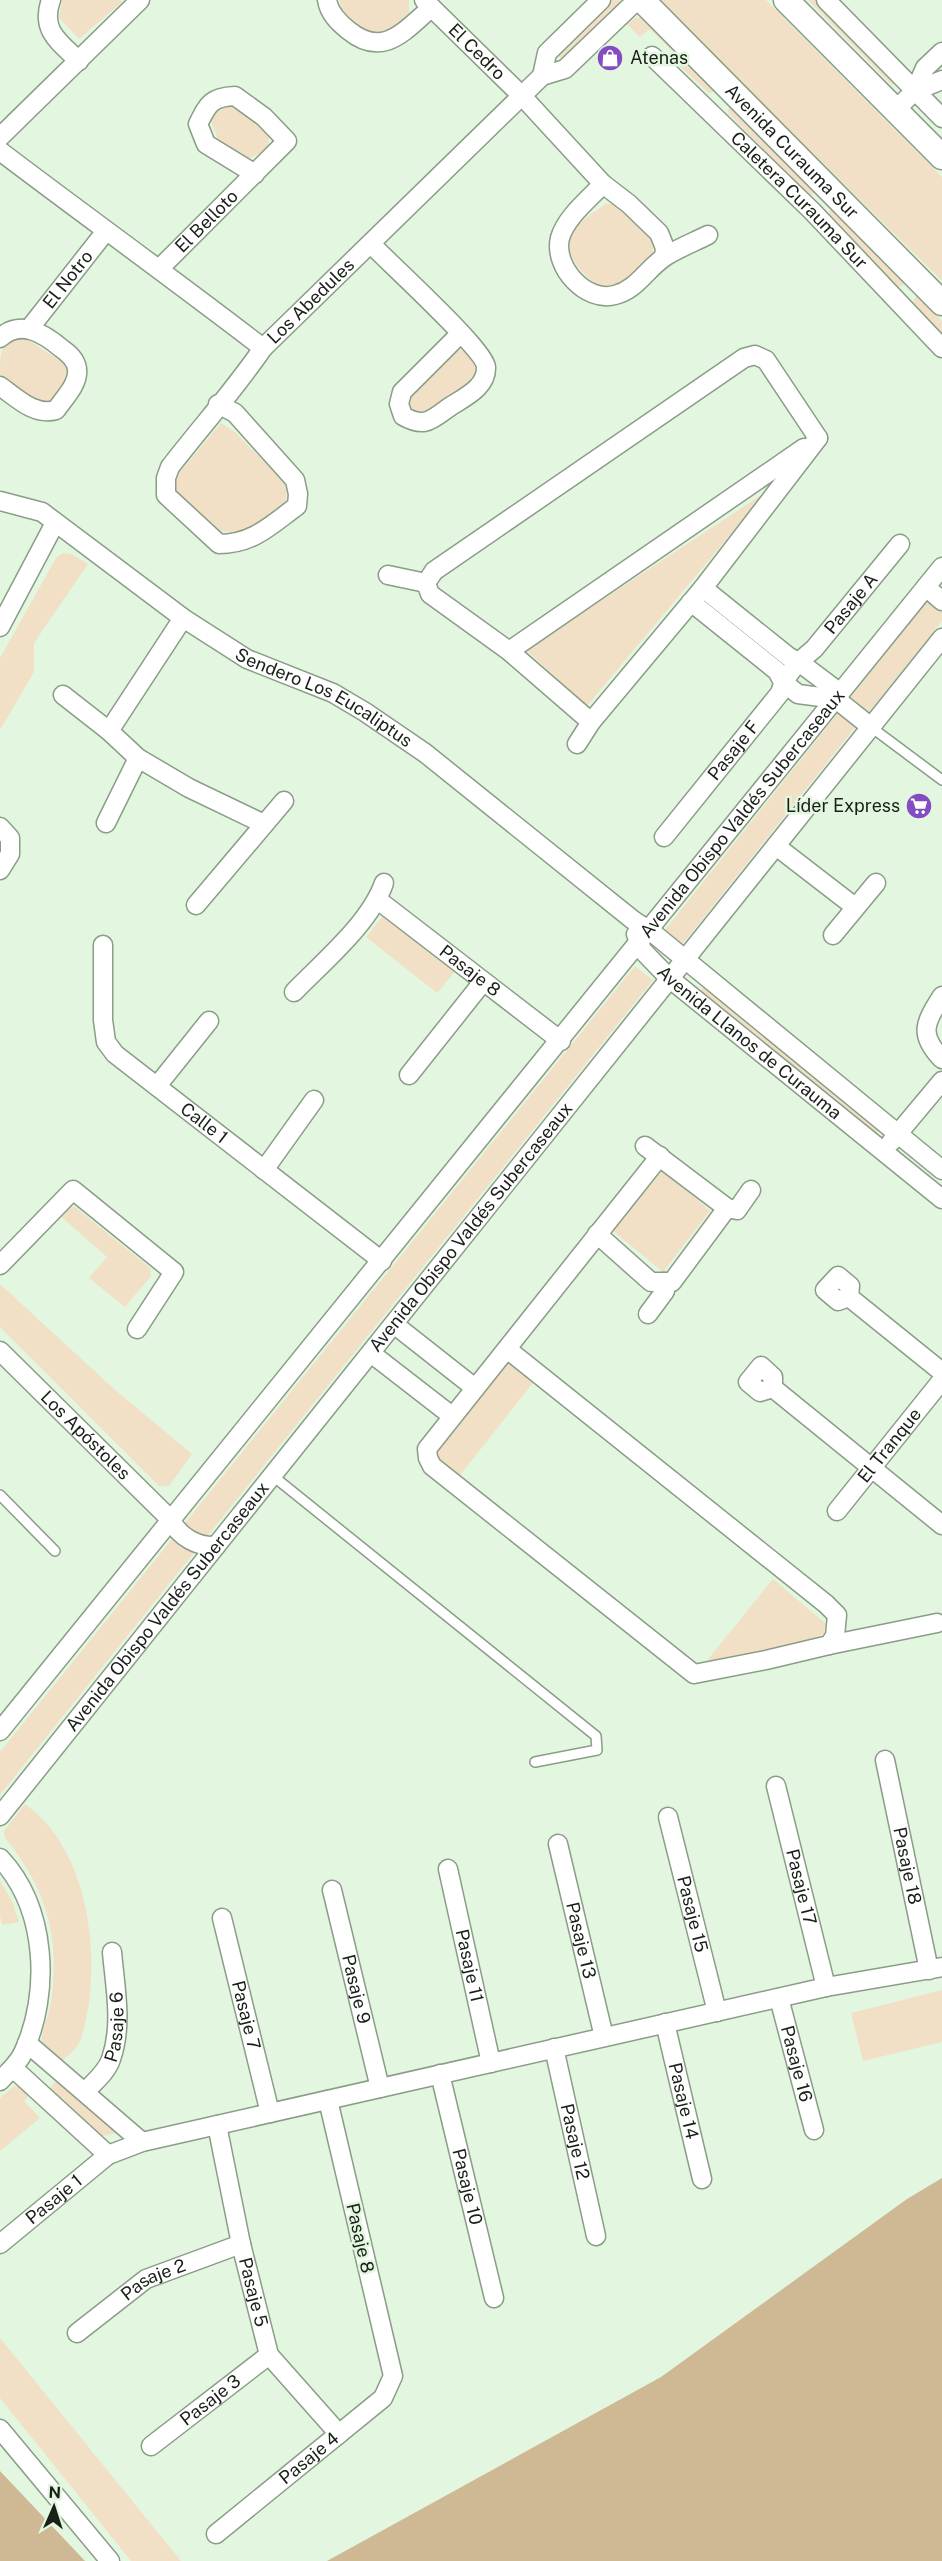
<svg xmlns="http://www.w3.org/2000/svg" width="942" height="2561" font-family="'Public Sans',sans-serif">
<rect width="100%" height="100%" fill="#e3f7e0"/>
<g fill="#f1e0c6">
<polygon points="62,0 120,0 122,2 79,39 59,18"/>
<polygon points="339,0 409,0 409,16 392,32 367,33 343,11"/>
<polygon points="611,0 619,0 623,4 562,61 556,52"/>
<polygon points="658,0 766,0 942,177 942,281"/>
<polygon points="808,0 818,0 897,82 892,85"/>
<polygon points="641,17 715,88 715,91 709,93 674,61 672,51 650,29 640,37 627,24 635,18"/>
<polygon points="233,103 270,134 267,150 248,159 218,140 210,119 223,106"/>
<polygon points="733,106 815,190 815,194 808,196 727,112 730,107"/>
<path d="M605 204H618L654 241 652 259 620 286 599 287C582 273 558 253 576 229 582 219 596 211 605 204Z"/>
<polygon points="831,208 834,208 904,280 905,284 898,287 829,214"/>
<polygon points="916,296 919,296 942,321 942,334 913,302"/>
<path d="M23 337 67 365 69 380 52 401H38L0 376C0 351 0 343 23 337Z"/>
<polygon points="455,349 470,352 480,363 475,381 429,412 417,414 408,409 406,401"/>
<polygon points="221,423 235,432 287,485 286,501 242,534 221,531 174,495 173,480"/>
<polygon points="766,492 587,706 526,650"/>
<polygon points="63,553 72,554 88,564 34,643 34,672 0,730 0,658 56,558"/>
<polygon points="928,600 942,612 942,621 869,712 851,697"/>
<polygon points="839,712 857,725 681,946 664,931"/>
<polygon points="386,912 457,969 437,993 366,937"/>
<polygon points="635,966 653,980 0,1795 0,1752"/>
<polygon points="704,986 880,1129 875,1135 700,992"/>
<polygon points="664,1169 710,1211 663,1272 612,1230"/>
<polygon points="68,1206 75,1207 150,1268 151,1276 125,1307 89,1278 107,1257 59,1215"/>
<polygon points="0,1284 114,1389 192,1454 169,1486 159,1486 0,1327"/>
<polygon points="510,1359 537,1378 457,1479 436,1462 434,1447 502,1362"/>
<polygon points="773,1579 825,1623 824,1634 807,1641 705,1663"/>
<path d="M25 1804C85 1846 99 1942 88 2009 85 2022 84 2038 75 2049 72 2053 66 2057 62 2061 56 2056 44 2050 42 2043 40 2035 50 2012 51 2002 60 1937 47 1889 5 1838L4 1831Z"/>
<polygon points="0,1881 12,1901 19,1922 2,1925 0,1916"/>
<polygon points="942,1990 942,2042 863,2061 851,2013"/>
<polygon points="57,2080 115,2131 115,2133 100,2137 49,2089"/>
<polygon points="20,2086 30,2094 24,2101 40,2118 0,2151 0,2098 13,2087"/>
<polygon points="0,2338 181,2561 131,2561 0,2398"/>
</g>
<g fill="#cfb894">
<polygon points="942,2178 942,2561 327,2561 661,2377 907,2199"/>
<polygon points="0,2471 85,2561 0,2561"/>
</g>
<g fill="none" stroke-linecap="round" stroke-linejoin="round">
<defs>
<g id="lane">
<polyline points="871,727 942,780"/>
<polyline points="273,1476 596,1736 597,1750 535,1762"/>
<polyline points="0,1495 55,1551"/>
</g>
<g id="street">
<path d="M51 0C40 30 59 42 79 61"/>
<path d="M327 0C329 13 338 22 348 30 383 59 404 31 431 8"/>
<path id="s1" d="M424 0 522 96 603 184 629 204 659 233 665 248 664 257"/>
<polyline points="826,0 942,118"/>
<path id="s2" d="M652 56 812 211 942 348"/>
<polyline points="542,76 547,53 601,0"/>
<polyline points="915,91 942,80"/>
<polyline points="896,109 915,91 925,68 942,52"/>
<polyline points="0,137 140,0"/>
<path d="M0 151C87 217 176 281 263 348"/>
<path d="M603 184C589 199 566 217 560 238 553 267 586 303 615 295 638 289 647 268 666 256 679 248 694 242 708 235"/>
<path d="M371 244C389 263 485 350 486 367 487 387 465 397 451 406 432 419 426 429 403 416L399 404 402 392 461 333"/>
<path id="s3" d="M160 268 287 141 264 117 235 96C211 97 208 104 198 124L206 144 255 174"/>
<path id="s4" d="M29 329 106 231"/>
<path d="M0 338C20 319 43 333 61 348 68 353 76 359 77 369 79 384 64 398 56 410 34 416 17 398 0 386"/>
<path id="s5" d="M218 404 235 413 295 480 298 494 297 506C271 525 253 544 219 544L166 495V478L170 467C201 427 235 389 263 348L542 76 565 69 637 0"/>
<path id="s6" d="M0 501 42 512 183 618 247 659 333 693 365 712 425 753 633 920 653 933 942 1170"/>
<polyline points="388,575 426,583 430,594 509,651 591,722"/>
<polyline points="426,583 434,571 744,358 755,355 766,360 818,438"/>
<polyline points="926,587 942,601"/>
<polyline points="703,588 789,657 799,662 840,693"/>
<polyline points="691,602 777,671 783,682 798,694 836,699 871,727"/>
<polyline points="0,627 55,523"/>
<polyline points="509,651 804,448"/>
<polyline points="63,695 109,731 138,758 189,788 264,824"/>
<polyline points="109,731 183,618"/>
<polyline points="577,744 591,722 703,588 818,438"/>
<polyline points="106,823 138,758"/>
<polyline points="0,827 10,838 10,854 0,870"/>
<path id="s7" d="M664 837 780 693C785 674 799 661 814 649L900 544"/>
<polyline points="776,846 855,907"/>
<path id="s8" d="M378 900 561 1041"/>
<polyline points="196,905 284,801"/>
<path id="s9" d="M636 934 642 950 669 978 942 1199"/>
<polyline points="833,935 876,883"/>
<path id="s10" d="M103 945V1020L106 1042 115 1054 382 1261"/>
<path d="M294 992C324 961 370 923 384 883"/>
<path d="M942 996C925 1023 918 1034 942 1059"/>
<polyline points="409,1075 482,983"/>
<polyline points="157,1086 209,1021"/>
<polyline points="891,1142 942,1081"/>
<polyline points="645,1146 727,1208 737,1210 751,1190"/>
<polyline points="264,1170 314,1100"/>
<polyline points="597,1234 651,1282 672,1282 727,1208"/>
<polyline points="0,1265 73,1190 174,1272 137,1329"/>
<polygon points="838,1276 850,1286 849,1297 838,1301 825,1290"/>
<polyline points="849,1297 942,1372"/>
<polyline points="648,1314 665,1291 664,1282"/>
<polyline points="395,1325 475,1388"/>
<polyline points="507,1349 826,1604 837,1615 835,1636 829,1645 766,1660 694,1674 432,1466 428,1458 427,1449 660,1156"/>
<path id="s11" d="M0 1351 171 1520C179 1537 198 1547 216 1546"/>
<polyline points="372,1354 452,1416"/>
<polygon points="761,1366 773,1377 773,1388 760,1392 748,1382"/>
<polyline points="773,1388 942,1525"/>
<path id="s12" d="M837 1511 942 1380"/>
<polyline points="829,1645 937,1623"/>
<path id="s13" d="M0 1731 942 567"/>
<path id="s14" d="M885 1760 929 1970"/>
<path id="s15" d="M776 1786 826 1987"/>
<path id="s16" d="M0 1816 942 638"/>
<path id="s17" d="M668 1817 717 2012"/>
<path id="s18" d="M558 1844 604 2037"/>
<path d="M0 1858C47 1908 51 1993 23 2053 18 2064 8 2072 0 2081"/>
<path id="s19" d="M448 1869 491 2063"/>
<path id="s20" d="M332 1890 380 2088"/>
<path id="s21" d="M222 1918 270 2113"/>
<path id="s22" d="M779 1998 814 2130"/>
<path id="s23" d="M665 2023 702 2179"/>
<polyline points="27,2043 142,2142"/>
<path id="s24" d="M554 2048 596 2236"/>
<polyline points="13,2068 108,2155"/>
<path id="s25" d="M440 2074 494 2298"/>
<path id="s26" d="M85 2092C94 2082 107 2072 111 2059 123 2025 115 1987 112 1952"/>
<path id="s27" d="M217 2125 241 2244 269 2355 339 2434"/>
<path id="s28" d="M0 2244 108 2155 142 2142 826 1987 942 1967"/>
<path id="s29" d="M77 2333 146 2279 241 2244"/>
<polyline points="0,2429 110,2561"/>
<path id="s30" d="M151 2446 269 2355"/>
<path id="s31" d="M216 2534 383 2398 393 2376 328 2100"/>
</g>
<g id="secondary">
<path id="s32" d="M642 0 942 303"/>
<polyline points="786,0 942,157"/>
</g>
</defs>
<use href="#lane" stroke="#8a9d87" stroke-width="12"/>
<use href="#street" stroke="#8a9d87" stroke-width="21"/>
<use href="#secondary" stroke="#8a9d87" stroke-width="27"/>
<use href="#lane" stroke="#fff" stroke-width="9"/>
<use href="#street" stroke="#fff" stroke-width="18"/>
<use href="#secondary" stroke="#fff" stroke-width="24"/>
</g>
<defs>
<symbol id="shop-disc" viewBox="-11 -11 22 22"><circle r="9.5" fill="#834cc3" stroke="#e3f7e0"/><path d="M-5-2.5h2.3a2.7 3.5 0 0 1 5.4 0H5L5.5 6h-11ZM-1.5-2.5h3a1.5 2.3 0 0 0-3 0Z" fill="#fff"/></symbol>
<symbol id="supermarket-disc" viewBox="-11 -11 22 22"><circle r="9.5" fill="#834cc3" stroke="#e3f7e0"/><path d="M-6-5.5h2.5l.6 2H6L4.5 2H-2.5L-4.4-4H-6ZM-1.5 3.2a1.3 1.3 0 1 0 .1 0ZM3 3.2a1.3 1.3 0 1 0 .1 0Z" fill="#fff"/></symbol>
</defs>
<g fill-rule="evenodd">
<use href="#shop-disc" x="595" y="43" width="30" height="30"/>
<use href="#supermarket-disc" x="904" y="791" width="30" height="30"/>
</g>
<g text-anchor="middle" stroke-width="5" stroke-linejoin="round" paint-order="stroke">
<g font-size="18" fill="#192018" stroke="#e3f7e0">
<text dy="6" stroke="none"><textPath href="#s1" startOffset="74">El Cedro</textPath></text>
<text dy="6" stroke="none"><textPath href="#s32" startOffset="213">Avenida Curauma Sur</textPath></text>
<text dy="6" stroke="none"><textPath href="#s2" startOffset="206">Caletera Curauma Sur</textPath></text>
<text dy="6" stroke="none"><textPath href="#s3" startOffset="66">El Belloto</textPath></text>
<text dy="6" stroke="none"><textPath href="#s4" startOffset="63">El Notro</textPath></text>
<text dy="6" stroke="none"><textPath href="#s5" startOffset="543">Los Abedules</textPath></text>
<text dy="6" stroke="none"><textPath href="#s7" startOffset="300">Pasaje A</textPath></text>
<text dy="6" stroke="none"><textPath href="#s6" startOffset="382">Sendero Los Eucaliptus</textPath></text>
<text dy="6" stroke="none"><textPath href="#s7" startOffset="111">Pasaje F</textPath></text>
<text dy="6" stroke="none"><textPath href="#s13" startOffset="1180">Avenida Obispo Valdés Subercaseaux</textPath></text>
<text dy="6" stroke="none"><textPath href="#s8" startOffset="116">Pasaje 8</textPath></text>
<text dy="6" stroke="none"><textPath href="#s9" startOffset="159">Avenida Llanos de Curauma</textPath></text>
<text dy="6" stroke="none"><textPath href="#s10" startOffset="225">Calle 1</textPath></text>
<text dy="6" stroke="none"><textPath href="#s16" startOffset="754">Avenida Obispo Valdés Subercaseaux</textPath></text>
<text dy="6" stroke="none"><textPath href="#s11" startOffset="120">Los Apóstoles</textPath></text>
<text dy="6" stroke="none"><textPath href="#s12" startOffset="84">El Tranque</textPath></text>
<text dy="6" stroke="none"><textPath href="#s16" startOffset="268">Avenida Obispo Valdés Subercaseaux</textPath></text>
<text dy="6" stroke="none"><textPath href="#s14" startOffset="108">Pasaje 18</textPath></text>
<text dy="6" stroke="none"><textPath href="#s15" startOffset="104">Pasaje 17</textPath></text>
<text dy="6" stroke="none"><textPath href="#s17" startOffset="100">Pasaje 15</textPath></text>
<text dy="6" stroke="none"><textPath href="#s18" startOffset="99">Pasaje 13</textPath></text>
<text dy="6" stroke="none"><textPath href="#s19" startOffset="99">Pasaje 11</textPath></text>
<text dy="6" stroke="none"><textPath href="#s20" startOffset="102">Pasaje 9</textPath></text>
<text dy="6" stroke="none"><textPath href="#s21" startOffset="100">Pasaje 7</textPath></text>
<text dy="6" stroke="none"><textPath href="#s26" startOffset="75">Pasaje 6</textPath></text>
<text dy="6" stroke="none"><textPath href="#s22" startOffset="68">Pasaje 16</textPath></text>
<text dy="6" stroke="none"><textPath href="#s23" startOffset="80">Pasaje 14</textPath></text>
<text dy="6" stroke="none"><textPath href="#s24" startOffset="96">Pasaje 12</textPath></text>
<text dy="6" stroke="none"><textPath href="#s25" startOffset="116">Pasaje 10</textPath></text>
<text dy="6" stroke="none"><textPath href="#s28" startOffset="70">Pasaje 1</textPath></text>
<text transform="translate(360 2238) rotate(77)" y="6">Pasaje 8</text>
<text dy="6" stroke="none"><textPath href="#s29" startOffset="94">Pasaje 2</textPath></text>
<text dy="6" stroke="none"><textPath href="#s27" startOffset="171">Pasaje 5</textPath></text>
<text dy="6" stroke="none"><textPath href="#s30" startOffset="75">Pasaje 3</textPath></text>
<text dy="6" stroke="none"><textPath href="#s31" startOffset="120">Pasaje 4</textPath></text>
</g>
<g font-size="18" fill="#192018" stroke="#e3f7e0" text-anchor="start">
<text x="630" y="64">Atenas</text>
<text x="900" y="812" text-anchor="end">Líder Express</text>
</g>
</g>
<g transform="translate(54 2507) rotate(3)" stroke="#e3f7e0" stroke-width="4.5" paint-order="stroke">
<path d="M0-4.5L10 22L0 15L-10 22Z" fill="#192018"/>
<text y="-9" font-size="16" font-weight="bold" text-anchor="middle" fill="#192018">N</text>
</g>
</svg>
